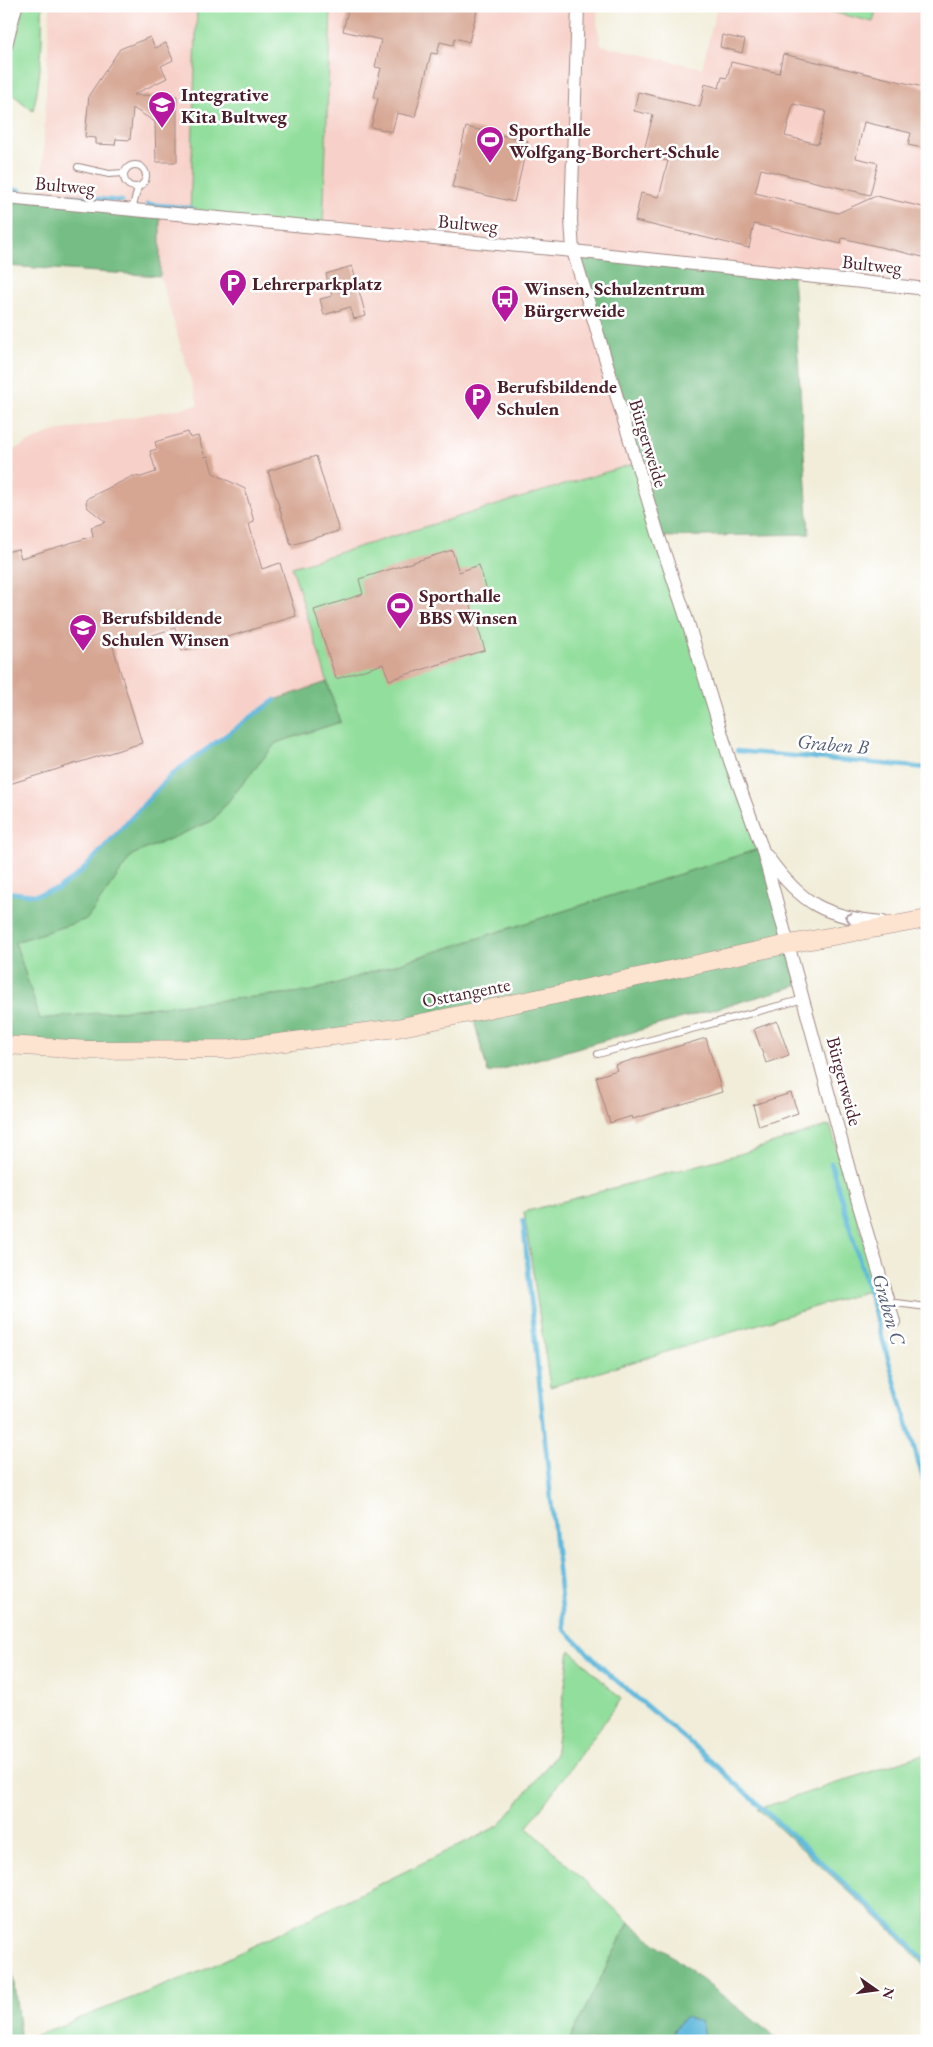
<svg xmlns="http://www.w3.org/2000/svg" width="933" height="2047" font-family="'EB Garamond',serif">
<rect width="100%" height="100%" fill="#fff"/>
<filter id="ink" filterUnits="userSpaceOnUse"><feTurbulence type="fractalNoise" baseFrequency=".02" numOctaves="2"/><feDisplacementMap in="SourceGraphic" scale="10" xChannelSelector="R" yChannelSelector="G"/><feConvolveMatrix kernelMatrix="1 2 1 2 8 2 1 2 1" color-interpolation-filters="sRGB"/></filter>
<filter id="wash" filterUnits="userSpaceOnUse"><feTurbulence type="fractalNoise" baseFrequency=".0096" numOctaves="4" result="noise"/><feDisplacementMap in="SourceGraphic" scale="20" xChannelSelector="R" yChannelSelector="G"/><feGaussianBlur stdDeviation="1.12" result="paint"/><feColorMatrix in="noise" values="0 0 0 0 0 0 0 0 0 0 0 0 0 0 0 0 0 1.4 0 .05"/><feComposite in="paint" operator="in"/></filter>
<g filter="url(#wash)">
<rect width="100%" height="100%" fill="#f1edd9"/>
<polygon fill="#f7d1c9" points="50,6 197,6 190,215 323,228 331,6 598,6 597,21 601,45 702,68 717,6 760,6 783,12 785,6 808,6 873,22 877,6 927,6 927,289 793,275 636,463 293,567 327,682 275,700 172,774 81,872 58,889 35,895 6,892 6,453 52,432 198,405 160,276 160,213 41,201"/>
<g fill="#92de9c" stroke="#6e7e64">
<path d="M24 6H42C43 42 41 76 33 111L6 89V73Z"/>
<polygon points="197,6 331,6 323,228 190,215"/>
<polygon points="808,6 877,6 873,22"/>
<polygon points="636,463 762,848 312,991 40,1019 15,942 87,919 132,855 212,821 276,743 340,722 292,567"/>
<polygon points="830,1125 878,1288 550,1387 524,1212 743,1153"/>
<polygon points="570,1650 621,1699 527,1827 629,1922 569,2041 21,2041 204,1970 500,1825 555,1756"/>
<polygon points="927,1753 927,1968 890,1929 758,1809"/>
</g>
<g fill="#75bd84" stroke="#606e58">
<polygon points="6,198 160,213 160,276 6,266"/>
<polygon points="573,251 793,275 809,534 659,537"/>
<polygon points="327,682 340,722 276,743 212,821 132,855 87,919 15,942 40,1019 312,991 762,848 800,985 488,1073 472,1013 230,1049 6,1045 6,892 35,895 58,889 81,872 172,774 275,700"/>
<polygon points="6,1920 21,2041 6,2041"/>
<polygon points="629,1922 780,2041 705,2041 701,2022 675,2028 670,2041 569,2041"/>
</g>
<polygon fill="#5fb8dc" stroke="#546c84" points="685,2017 701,2022 705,2041 670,2041 675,2028"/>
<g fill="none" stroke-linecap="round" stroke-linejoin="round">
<g stroke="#5fb8dc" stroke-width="4.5">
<polyline points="6,189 20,190"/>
<polyline points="41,193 122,201"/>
<polyline points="147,204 191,208"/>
<polyline points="737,751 927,768"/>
<polyline points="6,892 35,895 58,889 81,872 172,774 275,700"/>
<polyline points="831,1163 927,1492"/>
<polyline points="523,1221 564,1629 611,1676 701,1752 893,1928 927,1963"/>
</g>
</g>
<g id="blocks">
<g fill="#d6a693" fill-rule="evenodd">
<polygon points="349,6 478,6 469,42 455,38 453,45 440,42 437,54 431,53 415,117 397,113 392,132 371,127 378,98 374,97 381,68 375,67 381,40 343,31"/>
<polygon points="722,35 745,40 742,53 720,47"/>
<polygon points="150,37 155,48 166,43 173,60 161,66 167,78 133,95 177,96 177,162 156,162 155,122 133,108 130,140 116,139 115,145 96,144 96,138 85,137 89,95 120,49"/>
<path d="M783 54 927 88V149L908 145 911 133 864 122 856 158 878 163 870 195 761 169 755 193 838 213 876 196 927 208V258L842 238 841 244 754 224 749 248 635 221 641 193 659 197 668 161 643 155 653 115 634 111 638 92 700 107 705 84 719 88 722 77 727 78 731 62 779 73ZM793 104 826 111 818 144 785 136Z"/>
<polygon points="466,127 528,141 514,202 452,187"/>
<polygon points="352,266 366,316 354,319 350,307 324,315 320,299 332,296 326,274"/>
<polygon points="188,432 190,438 198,436 205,457 208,456 213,473 245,489 254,522 249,524 262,569 280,563 296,616 182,651 175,628 113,647 142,743 6,785 6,667 10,666 6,653 6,552 18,549 21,558 93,536 91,527 106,522 88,508 86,503 88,498 133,476 141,477 156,472 150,451 157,449 155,442"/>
<polygon points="316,456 339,531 291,545 268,471"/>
<polygon points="452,550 459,572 479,565 488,594 469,600 485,650 389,680 383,664 336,679 314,610 363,594 359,579"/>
<polygon points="777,1021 789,1055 766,1063 754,1029"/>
<polygon points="706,1038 722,1092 633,1119 632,1116 610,1123 596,1077 617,1070 615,1065"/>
<polygon points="791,1093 798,1113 759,1126 753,1105"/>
</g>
</g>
</g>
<g filter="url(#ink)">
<use href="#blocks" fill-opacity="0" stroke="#9e8682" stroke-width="1"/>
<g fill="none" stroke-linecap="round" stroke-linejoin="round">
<defs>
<g id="service">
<circle cx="135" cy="176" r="11"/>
<polyline points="78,167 109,174 124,173"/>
<polyline points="132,210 138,187"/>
<polyline points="598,1054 804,999"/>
<polyline points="888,1302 927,1307"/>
</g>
<g id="minor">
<polyline points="578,6 571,220 573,251 659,537 688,623 730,761 762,848 859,1206 894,1322"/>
<polyline points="6,45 16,6"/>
<polyline points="6,198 573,251 927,289"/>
<path d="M767 856C801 904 825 917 883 922"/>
</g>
<polyline id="secondary" points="6,1045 89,1050 230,1049 397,1028 569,992 789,944 927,919"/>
</defs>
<use href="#service" stroke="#9e8682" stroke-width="8"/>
<use href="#minor" stroke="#9e8682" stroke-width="14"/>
<use href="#secondary" stroke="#9e8682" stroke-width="19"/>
<use href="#service" stroke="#fff" stroke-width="6"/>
<use href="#minor" stroke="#fff" stroke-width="12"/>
<use href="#secondary" stroke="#fde4d1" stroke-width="18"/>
</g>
<defs><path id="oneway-chevron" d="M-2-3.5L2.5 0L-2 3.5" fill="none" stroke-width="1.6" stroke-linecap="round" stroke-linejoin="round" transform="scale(1.25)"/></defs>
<use stroke="#ae9aa0" href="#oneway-chevron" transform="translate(848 917) rotate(-165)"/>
</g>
<defs>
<symbol id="school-pin" viewBox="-11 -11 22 30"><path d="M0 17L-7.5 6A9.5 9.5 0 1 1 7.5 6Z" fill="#b5179e" stroke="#fff"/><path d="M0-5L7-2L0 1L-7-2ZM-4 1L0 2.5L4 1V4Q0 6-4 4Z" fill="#fff"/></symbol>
<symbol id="stadium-pin" viewBox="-11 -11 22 30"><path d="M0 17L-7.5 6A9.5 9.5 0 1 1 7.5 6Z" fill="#b5179e" stroke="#fff"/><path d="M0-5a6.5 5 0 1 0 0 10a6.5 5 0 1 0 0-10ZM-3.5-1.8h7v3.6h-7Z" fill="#fff"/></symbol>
<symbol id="parking-pin" viewBox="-11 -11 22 30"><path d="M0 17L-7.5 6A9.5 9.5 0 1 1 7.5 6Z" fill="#b5179e" stroke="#fff"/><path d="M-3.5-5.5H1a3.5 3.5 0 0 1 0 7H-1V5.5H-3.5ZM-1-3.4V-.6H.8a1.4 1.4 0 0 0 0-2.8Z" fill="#fff"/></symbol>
<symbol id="bus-pin" viewBox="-11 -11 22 30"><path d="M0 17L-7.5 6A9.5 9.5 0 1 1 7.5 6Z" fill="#b5179e" stroke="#fff"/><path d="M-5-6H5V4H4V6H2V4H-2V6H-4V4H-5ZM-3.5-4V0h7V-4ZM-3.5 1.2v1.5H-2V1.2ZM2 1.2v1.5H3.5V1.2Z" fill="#fff"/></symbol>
</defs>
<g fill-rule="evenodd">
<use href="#school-pin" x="146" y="89" width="32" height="43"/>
<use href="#stadium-pin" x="474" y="124" width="32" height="43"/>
<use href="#parking-pin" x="217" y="267" width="32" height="43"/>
<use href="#bus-pin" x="489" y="283" width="32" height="43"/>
<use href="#parking-pin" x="462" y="381" width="32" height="43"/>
<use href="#stadium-pin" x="384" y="590" width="32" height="43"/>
<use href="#school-pin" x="67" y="612" width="32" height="43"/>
</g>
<g text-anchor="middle" stroke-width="5" stroke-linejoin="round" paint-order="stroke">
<g font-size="19" font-weight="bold" fill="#4a1f2b" stroke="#fff" text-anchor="start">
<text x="181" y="101">Integrative<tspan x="181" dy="22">Kita Bultweg</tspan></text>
<text x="509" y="136">Sporthalle<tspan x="509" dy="22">Wolfgang-Borchert-Schule</tspan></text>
<text x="252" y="290">Lehrerparkplatz</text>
<text x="524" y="295">Winsen, Schulzentrum<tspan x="524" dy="22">Bürgerweide</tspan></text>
<text x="497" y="393">Berufsbildende<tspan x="497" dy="22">Schulen</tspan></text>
<text x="419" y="602">Sporthalle<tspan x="419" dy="22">BBS Winsen</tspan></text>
<text x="102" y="624">Berufsbildende<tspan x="102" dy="22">Schulen Winsen</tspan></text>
</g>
<g font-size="19" fill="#4a1f2b" stroke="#fff">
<text transform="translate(65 185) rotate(5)" y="7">Bultweg</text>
<text transform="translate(468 223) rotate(5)" y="7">Bultweg</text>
<text transform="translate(872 264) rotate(6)" y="7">Bultweg</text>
<text transform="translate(649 443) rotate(73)" y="7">Bürgerweide</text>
<text transform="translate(466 992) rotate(-11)" y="7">Osttangente</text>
<text transform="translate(845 1081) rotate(75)" y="7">Bürgerweide</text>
</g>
<g font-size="20" font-style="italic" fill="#525c72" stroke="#fff">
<text transform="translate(833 744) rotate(5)" y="7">Graben B</text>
<text transform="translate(889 1309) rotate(74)" y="7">Graben C</text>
</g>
</g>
<rect width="933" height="2047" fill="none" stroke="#fff" stroke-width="25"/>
<g transform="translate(876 1990) rotate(104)" stroke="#ffffff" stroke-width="4" paint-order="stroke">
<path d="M0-4L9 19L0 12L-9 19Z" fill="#4a1f2b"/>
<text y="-8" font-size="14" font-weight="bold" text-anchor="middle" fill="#4a1f2b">N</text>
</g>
</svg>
